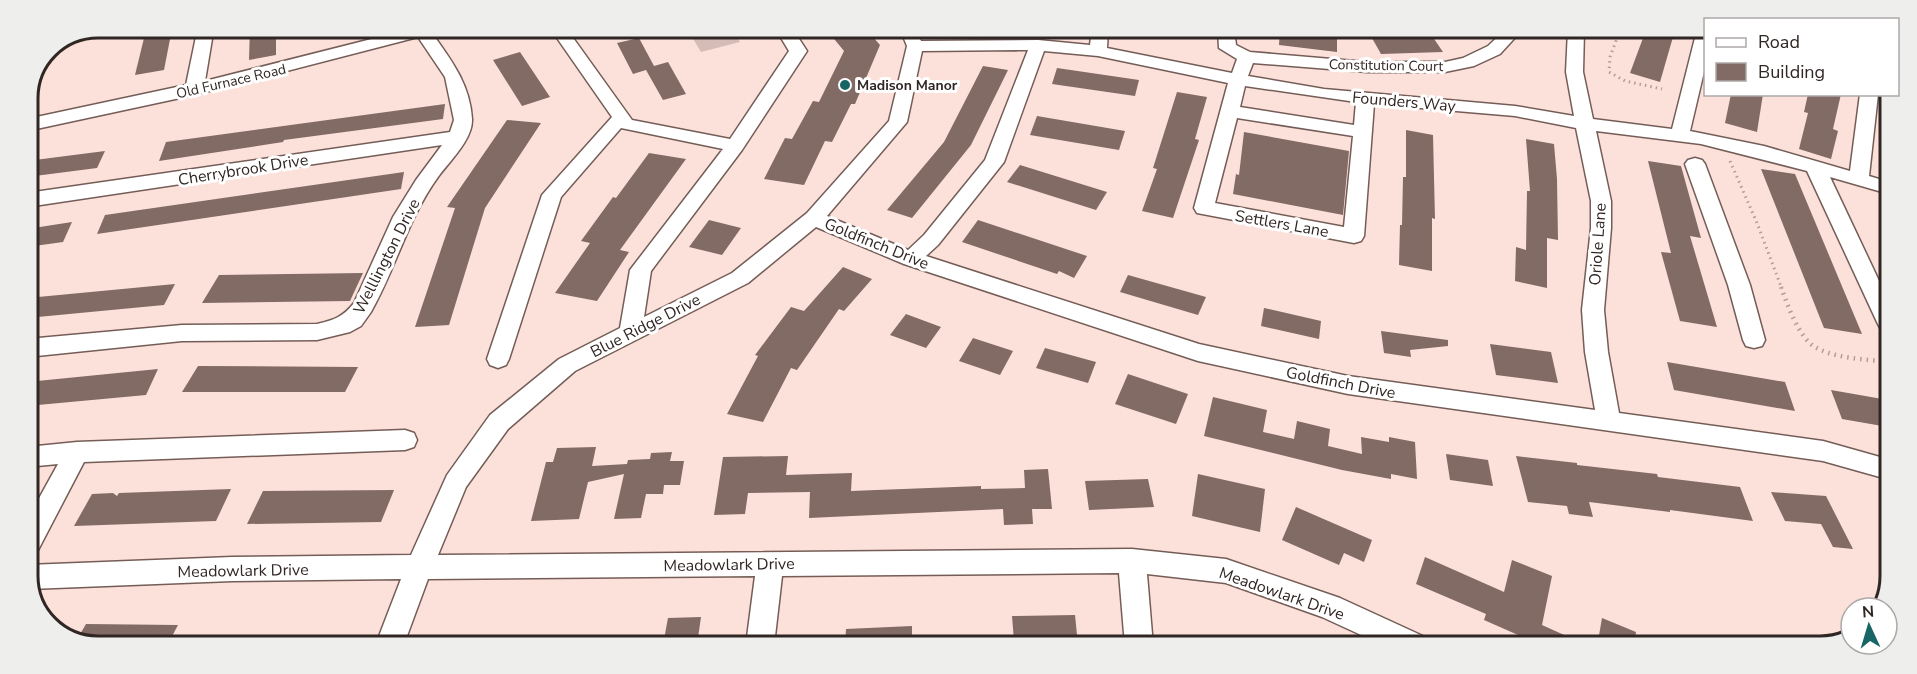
<svg xmlns="http://www.w3.org/2000/svg" width="1917" height="674" font-family="'Nunito Sans',sans-serif">
<rect width="100%" height="100%" fill="#fce1da"/>
<polygon fill="#d6bcb6" points="702,28 731,28 740,42 701,52 689,32"/>
<g fill="#826a65">
<polygon points="250,27 276,27 276,55 249,60"/>
<polygon points="172,29 164,70 135,75 145,34"/>
<polygon points="826,29 866,29 880,45 855,104 851,104 832,142 825,141 804,185 764,179 785,138 792,139 813,101 819,102 844,51"/>
<polygon points="1280,29 1337,30 1337,52 1279,45"/>
<polygon points="1428,30 1443,52 1381,54 1368,31"/>
<polygon points="1646,30 1675,30 1660,82 1630,73"/>
<polygon points="639,38 654,66 668,62 686,94 663,100 646,70 633,74 617,43"/>
<polygon points="520,52 550,97 522,106 493,60"/>
<polygon points="983,66 1008,70 971,145 912,218 887,210 944,142"/>
<polygon points="1057,68 1139,80 1135,96 1052,84"/>
<polygon points="1177,92 1207,97 1195,139 1199,140 1173,218 1142,211 1157,169 1153,168"/>
<polygon points="1731,94 1763,94 1757,132 1725,123"/>
<polygon points="1808,94 1841,94 1833,129 1838,131 1831,159 1799,149 1808,113 1804,112"/>
<polygon points="445,104 443,119 284,140 283,142 159,161 166,142"/>
<polygon points="1037,116 1125,131 1119,150 1030,135"/>
<polygon points="507,120 541,123 485,208 449,325 415,327 455,208 447,207"/>
<polygon points="1406,130 1433,135 1435,219 1432,218 1432,271 1399,265 1400,225 1402,225 1403,177 1406,177"/>
<polygon points="1244,132 1349,151 1343,215 1233,194 1236,174 1239,175"/>
<polygon points="1526,139 1554,144 1557,179 1558,240 1547,238 1547,288 1515,281 1516,247 1526,250 1527,191 1530,191"/>
<polygon points="105,151 97,168 27,177 27,161"/>
<polygon points="649,153 686,159 620,250 629,252 597,301 555,293 590,243 581,241 613,197 616,198"/>
<polygon points="1648,161 1681,166 1701,238 1690,236 1717,327 1680,321 1661,252 1671,253"/>
<polygon points="1020,165 1107,192 1096,210 1007,182"/>
<polygon points="1761,169 1795,174 1862,334 1824,328"/>
<polygon points="404,172 401,189 97,234 105,215"/>
<polygon points="709,220 741,228 722,255 689,247"/>
<polygon points="978,220 1087,256 1074,278 1059,271 1057,274 962,242"/>
<polygon points="72,222 63,242 27,247 27,229"/>
<polygon points="843,267 872,279 844,311 839,309 797,370 791,368 763,422 727,414 758,356 755,355 791,307 804,311"/>
<polygon points="363,273 350,301 202,303 219,275"/>
<polygon points="1128,275 1206,297 1198,315 1120,292"/>
<polygon points="175,284 164,305 27,318 38,297"/>
<polygon points="1264,308 1321,321 1319,339 1261,326"/>
<polygon points="906,314 941,327 926,348 890,335"/>
<polygon points="1381,331 1448,340 1448,346 1410,350 1411,357 1384,353"/>
<polygon points="973,338 1013,351 1000,375 959,361"/>
<polygon points="1490,344 1551,352 1558,383 1496,375"/>
<polygon points="1045,348 1096,362 1088,383 1036,368"/>
<polygon points="1667,362 1785,382 1795,411 1674,390"/>
<polygon points="198,366 358,367 345,392 182,392"/>
<polygon points="158,369 146,395 27,406 27,382"/>
<polygon points="1128,374 1188,394 1176,424 1115,404"/>
<polygon points="1831,390 1888,400 1888,427 1842,419"/>
<polygon points="1213,397 1267,410 1263,432 1294,439 1297,421 1330,429 1328,446 1362,454 1361,437 1389,442 1389,437 1415,442 1417,479 1391,474 1391,479 1342,470 1204,436"/>
<polygon points="596,447 592,466 627,464 628,460 650,459 651,453 672,452 670,461 684,461 680,485 664,485 663,494 646,494 641,518 614,519 624,474 588,482 579,519 531,521 546,462 553,462 557,448"/>
<polygon points="1446,454 1488,460 1493,486 1450,480"/>
<polygon points="788,456 786,475 852,473 851,491 981,486 981,489 1025,488 1024,470 1048,469 1052,509 1032,509 1033,524 1004,525 1003,509 809,518 810,492 748,493 745,514 714,515 723,457"/>
<polygon points="1516,456 1577,463 1577,465 1657,474 1658,477 1740,487 1753,521 1670,510 1670,512 1589,502 1593,517 1569,514 1567,506 1528,502"/>
<polygon points="1198,474 1265,489 1260,532 1192,516"/>
<polygon points="1148,479 1154,507 1089,510 1085,481"/>
<polygon points="231,489 216,521 74,526 92,494 113,493 117,496 119,493"/>
<polygon points="394,490 381,522 247,524 263,491"/>
<polygon points="1771,492 1826,496 1853,549 1833,547 1821,524 1785,521"/>
<polygon points="1296,507 1372,540 1364,562 1344,553 1339,565 1282,540"/>
<polygon points="1425,557 1504,592 1512,560 1552,576 1542,625 1591,647 1543,646 1484,620 1486,614 1416,584"/>
<polygon points="1075,615 1078,645 1043,645 1042,640 1014,641 1012,616"/>
<polygon points="701,617 697,645 663,645 668,618"/>
<polygon points="1602,618 1636,632 1634,647 1597,647"/>
<polygon points="86,624 178,625 168,644 75,643"/>
<polygon points="912,626 912,645 845,645 846,629"/>
</g>
<g fill="none" stroke-linecap="round" stroke-linejoin="round">
<defs>
<g id="minor">
<path d="M198 27H214L205 81 415 28H440L438 32 432 33C451 60 470 84 472 119 473 139 450 161 438 177 408 218 396 268 371 312L361 326 350 332 317 340 182 341 27 357V339L182 325 317 324C334 320 343 317 354 303L393 217 416 180 442 145 27 207V193L450 132 454 120 445 77 418 37 194 95 27 131V119L186 85Z"/>
<path d="M550 28H566L632 120 730 139 789 51 775 28H792L807 51 742 150 651 271 644 317 732 273 807 213 889 121 907 46 900 29H916L921 41 1038 40 1090 45 1092 29H1108L1107 48 1232 73 1237 59 1219 48 1218 29H1234L1236 45 1250 52 1367 62H1445L1463 58 1488 46 1505 30H1522L1500 54 1474 66 1445 72H1367L1253 63 1248 76 1324 89 1515 106 1574 116 1566 72 1568 30H1584L1583 72 1593 119 1672 129 1697 30H1706V63L1690 131 1764 146 1850 171 1860 94H1878L1869 176 1889 182V194L1830 177 1888 300V330L1880 328 1877 322 1807 171 1701 144 1596 131 1611 201V228L1604 310 1608 352 1619 413 1823 441 1887 459V479L1823 461 1348 394 1198 361 904 264 816 227 748 283 575 371 508 429 466 487 438 555 1132 549 1226 559 1340 598 1425 637 1429 646H1385L1322 617 1226 583 1147 574 1153 646H1125L1119 573 782 576 774 645H746L755 576 428 579 404 644H376L401 579 232 581 30 589 27 582V565L232 557 411 555 447 475 490 415 559 359 620 328 630 270 723 149 621 128 561 197 509 359 506 365 498 368 490 365 487 359 542 195 612 117ZM1028 50 985 160 924 235 908 250 827 216 907 122 922 51ZM1044 51 1098 56 1228 83 1194 208 1197 213 1354 243 1361 241 1364 236 1374 104 1515 116 1576 128 1591 201V228L1582 310 1585 352 1595 410 1348 376 1199 344 926 256 938 245 1004 162ZM1245 86 1356 102 1354 125 1240 107ZM1237 118 1353 136 1344 227 1215 203Z"/>
<polygon points="55,45 57,47 53,53 45,54 48,47"/>
<polygon points="1695,158 1702,160 1705,164 1750,285 1765,340 1762,346 1754,348 1746,346 1743,340 1728,285 1685,164 1688,160"/>
<polygon points="405,430 414,433 417,440 414,447 405,450 84,462 36,554 27,557 27,520 58,464 27,467 27,447 77,442"/>
</g>
</defs>
<use href="#minor" stroke="#745d57" stroke-width="3"/>
<g stroke="#b19c97" stroke-width="3" stroke-dasharray="1.5 4" stroke-linecap="butt">
<polyline points="1620,30 1610,57 1609,72 1625,81 1662,89"/>
<polyline points="1730,161 1757,223 1782,289"/>
</g>
<path stroke="#b19c97" stroke-width="4.5" stroke-dasharray="1.5 5" stroke-linecap="butt" d="M1781 287C1787 304 1799 338 1815 347 1836 359 1865 359 1888 362"/>
<use href="#minor" fill="#fff" fill-rule="evenodd"/>
</g>
<circle fill="#176665" stroke="#fff" stroke-width="2" cx="845" cy="85" r="6"/>
<g text-anchor="middle" stroke-width="6" stroke-linejoin="round" paint-order="stroke">
<g font-size="14" fill="#302624" stroke="#fff">
<text transform="translate(1386 65) rotate(1)" y="5">Constitution Court</text>
<text transform="translate(231 81) rotate(-13)" y="5">Old Furnace Road</text>
</g>
<g font-size="14" font-weight="bold" fill="#302624" stroke="#fff" text-anchor="start">
<text x="857" y="90">Madison Manor</text>
</g>
<g font-size="16" fill="#302624" stroke="#fff">
<text transform="translate(1404 101) rotate(5)" y="6">Founders Way</text>
<text transform="translate(243 169) rotate(-9)" y="6">Cherrybrook Drive</text>
<text transform="translate(1282 223) rotate(10)" y="6">Settlers Lane</text>
<text transform="translate(877 243) rotate(22)" y="6">Goldfinch Drive</text>
<text transform="translate(1597 244) rotate(-86)" y="6">Oriole Lane</text>
<text transform="translate(386 256) rotate(-63)" y="6">Welllington Drive</text>
<text transform="translate(645 325) rotate(-27)" y="6">Blue Ridge Drive</text>
<text transform="translate(1341 382) rotate(11)" y="6">Goldfinch Drive</text>
<text transform="translate(729 564) rotate(-1)" y="6">Meadowlark Drive</text>
<text transform="translate(243 570) rotate(-1)" y="6">Meadowlark Drive</text>
<text transform="translate(1282 593) rotate(19)" y="6">Meadowlark Drive</text>
</g>
</g>
<path d="M0 0H1917V674H0ZM98 38H1820A60 60 0 0 1 1880 98V576A60 60 0 0 1 1820 636H98A60 60 0 0 1 38 576V98A60 60 0 0 1 98 38Z" fill="#eeeeed" fill-rule="evenodd"/>
<path fill="none" stroke="#302624" stroke-width="3" d="M98 38H1820A60 60 0 0 1 1880 98V576A60 60 0 0 1 1820 636H98A60 60 0 0 1 38 576V98A60 60 0 0 1 98 38Z"/>
<rect x="1704" y="18" width="195" height="78" fill="#ffffff" stroke="#aca8a7" stroke-width="1.5"/>
<rect x="1716" y="38" width="30" height="9" fill="#ffffff" stroke="#aca8a7" stroke-width="1.5"/>
<text x="1758" y="48" font-size="18" fill="#302624">Road</text>
<rect x="1716" y="63" width="30" height="18" fill="#826a65" stroke="#aca8a7" stroke-width="1.5"/>
<text x="1758" y="78" font-size="18" fill="#302624">Building</text>
<g transform="translate(1869 626) rotate(356)"><circle r="28" fill="#ffffff" stroke="#aca8a7" stroke-width="1.5"/>
<path d="M0-4.5L10 22L0 15L-10 22Z" fill="#176665"/>
<text y="-9" font-size="16" font-weight="bold" text-anchor="middle" fill="#302624">N</text>
</g>
</svg>
